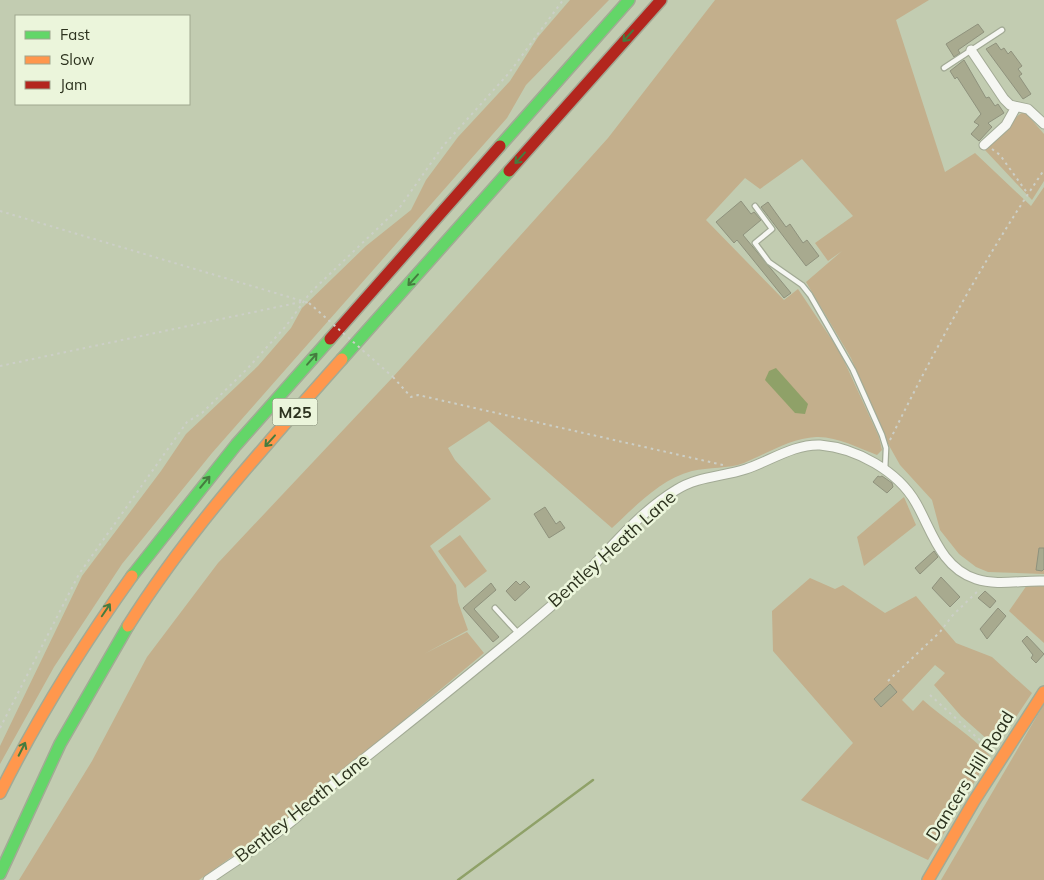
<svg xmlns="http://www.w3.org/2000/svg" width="1044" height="880" font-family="Mulish,sans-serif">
<rect width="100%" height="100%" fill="#c2ccb1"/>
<g fill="#c3af8c">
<polygon points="570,0 609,0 526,85 507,118 212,453 122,564 54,667 0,764 0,746 82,576 161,471 186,434 258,366 291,328 302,308 366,246 411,210 426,180 458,137 510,81 538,37"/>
<path d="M715 0H929L896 20 945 172 975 153 1031 206 1044 187V574L988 572 976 567 959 554 940 530 932 500 900 465 887 442 851 358 806 282 842 251 828 261 815 243 853 216 802 159 760 189 745 178 706 220 784 300 798 289 840 352 879 437 882 450 877 455C859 448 836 436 816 437 791 438 766 454 744 463 728 469 709 467 692 471 660 479 635 507 612 528L489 421 448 448 455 460 491 499 430 546 456 585 458 602 468 630 424 654 467 632 484 653 380 740 350 763 297 811 199 880H19L92 761 147 657 218 563 393 377 608 138Z"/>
<path d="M1025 112 1044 134V181L1032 200 984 149C993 142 1017 112 1025 112Z"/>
<polygon points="904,497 916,525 864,566 857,537"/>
<polygon points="460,535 487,571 465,588 438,551"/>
<path d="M810 578 835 589 843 585 885 613 916 596 956 643 992 657 1032 693 996 747 961 716 934 685 945 673 935 665 902 700 913 711 923 700C945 720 970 734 990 756L928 860 801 800 853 743 773 651 772 611Z"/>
<polygon points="1027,585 1044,585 1044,643 1009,611"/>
<polygon points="1044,704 1044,880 941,880"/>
</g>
<polygon fill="#8fa168" points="776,368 808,404 805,414 795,413 765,380 769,371"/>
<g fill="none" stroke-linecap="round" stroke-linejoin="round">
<polyline stroke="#8fa168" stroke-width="2.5" points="458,880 593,780"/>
</g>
<g fill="#a8aa8f" stroke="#8f927d">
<polygon points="978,24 984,32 958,50 960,53 954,57 946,44"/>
<polygon points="996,43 1001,50 1004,48 1008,54 1011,51 1022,66 1018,69 1022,74 1019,76 1031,94 1023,99 986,49"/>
<polygon points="964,60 986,98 989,97 995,106 998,104 1004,113 988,123 992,127 979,141 971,134 979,125 974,122 981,114 957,77 955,79 950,71"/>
<polygon points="741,201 751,214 754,212 761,220 743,235 791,293 784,298 737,240 734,243 716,222"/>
<polygon points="768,202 786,227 790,224 803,243 807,240 819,256 806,266 761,207"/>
<polygon points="878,476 880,477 882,476 892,483 893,487 887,493 873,482"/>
<polygon points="545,507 556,524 560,521 565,528 549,538 534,514"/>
<polygon points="1039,548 1044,548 1044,569 1042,571 1036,570"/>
<polygon points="934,551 938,557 920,574 915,568"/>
<polygon points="941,577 960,597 950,607 932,588"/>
<polygon points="516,581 520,585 524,581 530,587 515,601 506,591"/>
<polygon points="491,583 496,590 474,609 499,637 493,642 463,608"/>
<polygon points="985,591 996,601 990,608 978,598"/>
<polygon points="998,608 1006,616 987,639 980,629"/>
<polygon points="1027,636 1044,654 1036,663 1031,658 1033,655 1022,641"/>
<polygon points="890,684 897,692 881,707 874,699"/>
</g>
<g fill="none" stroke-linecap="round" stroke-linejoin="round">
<defs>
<g id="lane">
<polyline points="944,68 1002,30"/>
<polyline points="755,206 772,229 755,243 769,262 802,285 810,295 853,370 882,435 886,448 885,471"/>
<polyline points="495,608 518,633"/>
</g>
<g id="street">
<polyline points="971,50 1004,99 1010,105 1028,109 1044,124"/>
<polyline points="984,145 1006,125 1016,107"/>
<path d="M208 880C238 859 270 840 298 816 319 797 339 778 361 761 430 706 499 652 565 594 602 560 633 516 676 490 698 476 722 477 746 469 770 461 794 444 820 445 856 448 898 471 916 503 932 531 941 568 976 579 998 586 1021 580 1044 581"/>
</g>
<g id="fast">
<polyline points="500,146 629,0"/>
<polyline points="342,359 509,171"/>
<polyline points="132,576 236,445 330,339"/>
<polyline points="0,874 60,744 128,626"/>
</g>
<g id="slow">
<path d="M128 626C189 529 267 444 342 359"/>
<path d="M0 793C38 717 82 646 132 576"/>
<polyline points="928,880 974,801 1044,692"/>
</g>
<g id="jam">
<polyline points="509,171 661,0"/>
<polyline points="330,339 500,146"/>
</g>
</defs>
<use href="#lane" stroke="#a2aa95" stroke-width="7"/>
<use href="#street" stroke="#a2aa95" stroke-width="11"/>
<use href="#fast" stroke="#a2aa95" stroke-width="14"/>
<use href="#slow" stroke="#a2aa95" stroke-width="14"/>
<use href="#jam" stroke="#a2aa95" stroke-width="14"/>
<g stroke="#cccfc7" stroke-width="2" stroke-dasharray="2.5 4" stroke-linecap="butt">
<polyline points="992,149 1000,155 1028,194"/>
<polyline points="0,211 309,303"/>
<polyline points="0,366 301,302"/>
<polyline points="393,377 411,397 418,395 723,465"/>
<path d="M890 440C936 346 986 256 1044 170"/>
<polyline points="888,681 940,632 952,616 980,589"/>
<polyline points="930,695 993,752"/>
<polyline points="0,728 79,574 187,422 202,413 248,368 286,326 310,293 400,207 443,146 509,73 563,0"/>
</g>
<use href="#lane" stroke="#f6f7f3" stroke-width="4.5"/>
<use href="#street" stroke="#f6f7f3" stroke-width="9"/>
<use href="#fast" stroke="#63d668" stroke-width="11"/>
<use href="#slow" stroke="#ff974d" stroke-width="11"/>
<use href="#jam" stroke="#b3261e" stroke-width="11"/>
<polyline stroke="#cccfc7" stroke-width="2" stroke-dasharray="2.5 4" stroke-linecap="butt" points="309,303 393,377"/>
</g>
<defs><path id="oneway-shaft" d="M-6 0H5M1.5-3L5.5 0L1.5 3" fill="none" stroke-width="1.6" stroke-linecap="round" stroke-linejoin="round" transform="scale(1.25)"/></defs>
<g stroke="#457c3f">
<use href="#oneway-shaft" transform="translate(628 36) rotate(132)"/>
<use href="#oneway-shaft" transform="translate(520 158) rotate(132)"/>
<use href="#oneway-shaft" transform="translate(413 280) rotate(132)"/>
<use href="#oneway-shaft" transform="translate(312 359) rotate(-49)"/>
<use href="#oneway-shaft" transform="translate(270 441) rotate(132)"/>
<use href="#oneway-shaft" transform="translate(205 482) rotate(-50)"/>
<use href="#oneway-shaft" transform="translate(106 610) rotate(-56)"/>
<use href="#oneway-shaft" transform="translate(22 749) rotate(-63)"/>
</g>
<g text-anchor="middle" stroke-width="5" stroke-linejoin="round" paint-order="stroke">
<rect fill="#ebf5db" stroke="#656c57" stroke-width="1" x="272.5" y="398.5" width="45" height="27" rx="4"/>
<g font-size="16" font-weight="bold" fill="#2c321e">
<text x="295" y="418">M25</text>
</g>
<g font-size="18" fill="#2c321e" stroke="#ebf5db">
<text transform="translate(612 549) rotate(-42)" y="6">Bentley Heath Lane</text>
<text transform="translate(970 776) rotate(-58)" y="6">Dancers Hill Road</text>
<text transform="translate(302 808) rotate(-38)" y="6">Bentley Heath Lane</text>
</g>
</g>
<rect x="15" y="15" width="175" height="90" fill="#ebf5db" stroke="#9fa78f"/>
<rect x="25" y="31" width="25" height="8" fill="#63d668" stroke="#9fa78f"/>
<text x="60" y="40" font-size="15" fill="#2c321e">Fast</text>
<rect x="25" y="56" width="25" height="8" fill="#ff974d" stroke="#9fa78f"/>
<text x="60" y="65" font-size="15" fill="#2c321e">Slow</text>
<rect x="25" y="81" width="25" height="8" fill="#b3261e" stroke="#9fa78f"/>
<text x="60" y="90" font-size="15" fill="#2c321e">Jam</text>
</svg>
